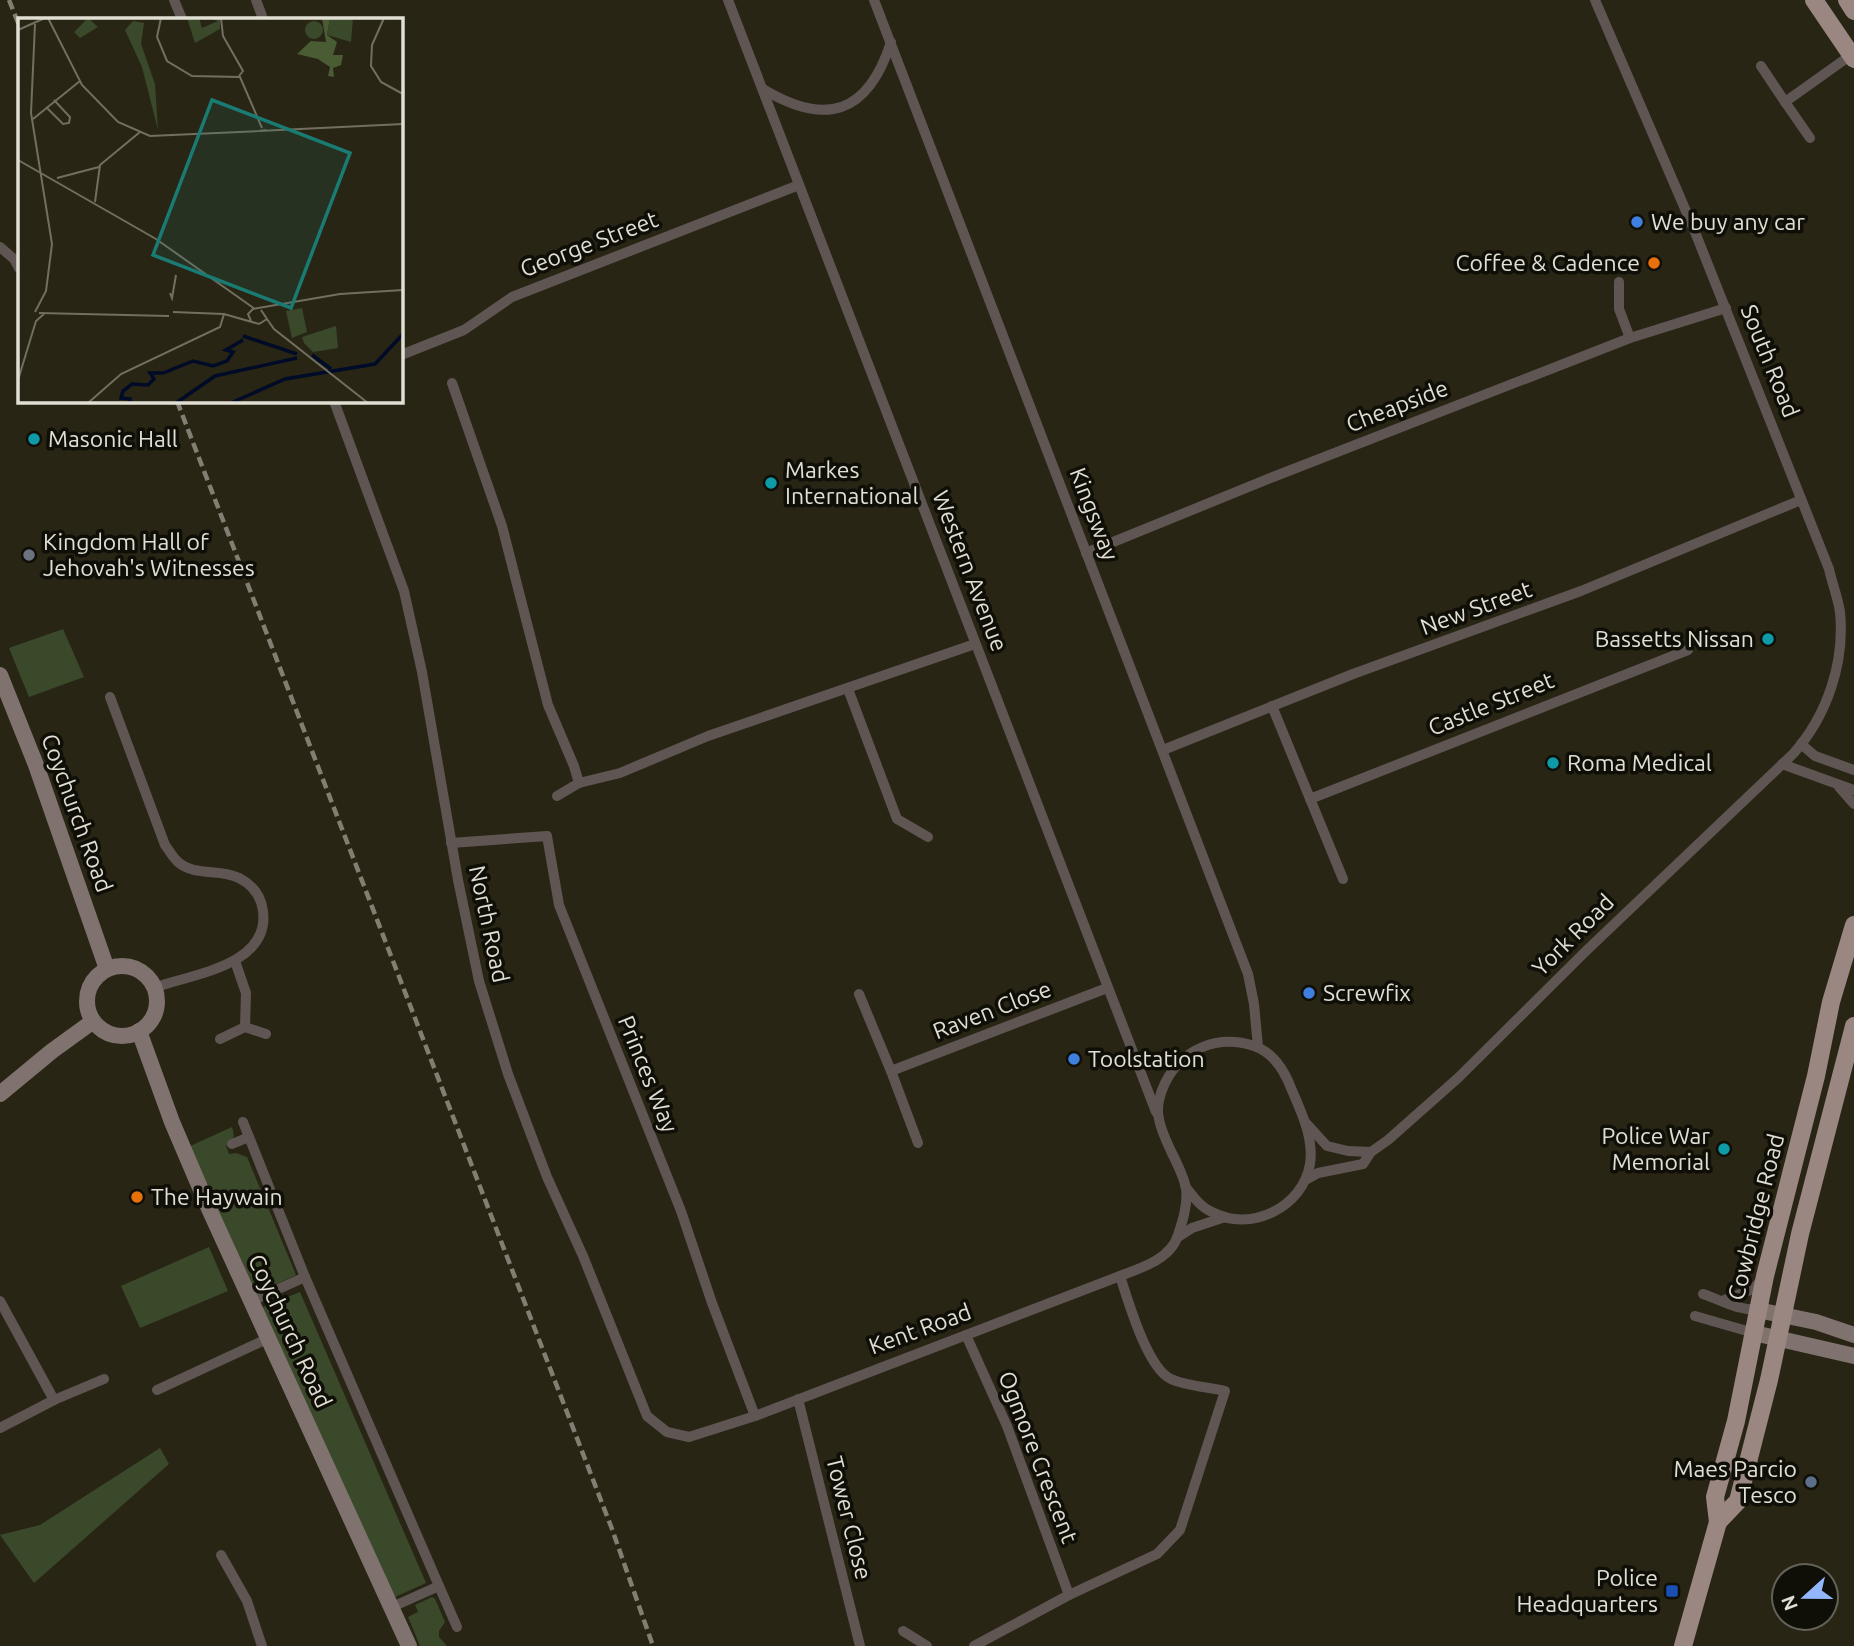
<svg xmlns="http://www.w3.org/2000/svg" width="1854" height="1646" font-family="Ubuntu,sans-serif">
<rect width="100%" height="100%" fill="#282515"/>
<g fill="#3b492b">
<polygon points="63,629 84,677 29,697 9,648"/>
<path d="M232 1127C235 1136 234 1141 226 1146L229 1154 236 1153 247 1157 296 1275 253 1295 186 1148Z"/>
<polygon points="209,1247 228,1291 140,1328 121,1286"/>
<polygon points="300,1292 426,1583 395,1597 261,1308"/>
<polygon points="160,1448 169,1464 34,1583 0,1535 40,1525"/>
<polygon points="432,1597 435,1599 445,1622 439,1631 439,1637 447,1646 420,1646 408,1617 418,1612 415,1605"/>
</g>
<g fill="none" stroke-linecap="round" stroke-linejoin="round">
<g stroke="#5f5654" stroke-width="10">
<polyline points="174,0 182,19"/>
<polyline points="256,0 262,16"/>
<polyline points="728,0 1156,1112"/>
<polyline points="874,0 1248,974 1254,1004 1258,1047"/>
<polyline points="1761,66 1785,102 1851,55"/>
<path d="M763 89C826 127 868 114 891 42"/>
<polyline points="1785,102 1810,138"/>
<polyline points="0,247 14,259 19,268"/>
<polyline points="1619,282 1619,309 1630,338"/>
<polyline points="401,355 464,330 512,297 799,185"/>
<polyline points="452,383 502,526 548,705 574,766 579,783 620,773 708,736 975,644"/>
<path d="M334 401 404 591 422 672 458 880 479 981 508 1074 547 1177 583 1256 647 1416 667 1432 689 1437 755 1416 1120 1276C1141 1268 1171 1259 1178 1235 1183 1220 1188 1204 1186 1188 1182 1167 1163 1142 1159 1119 1156 1108 1160 1093 1165 1083 1182 1049 1217 1034 1254 1046 1272 1052 1284 1070 1291 1088 1301 1111 1314 1138 1310 1164 1303 1207 1251 1233 1212 1212 1200 1207 1193 1196 1185 1186"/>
<polyline points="1086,553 1273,477 1630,338 1726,308"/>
<polyline points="848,689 897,819 928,837"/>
<path d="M110 697 165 845C169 850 173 858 178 862 195 877 220 868 239 878 253 885 261 895 263 911 270 965 194 974 156 987"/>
<polyline points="1272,706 1343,879"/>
<polyline points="1801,744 1815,756 1854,770"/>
<polyline points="1163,750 1353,674 1581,591 1801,500"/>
<polyline points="1782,764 1854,790"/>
<polyline points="1839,787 1854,804"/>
<polyline points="557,796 579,783"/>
<polyline points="1310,799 1688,650"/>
<polyline points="451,843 547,836 559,905 681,1211 712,1303 755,1416"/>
<polyline points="235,961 246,993 245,1027"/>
<polyline points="859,994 891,1071 918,1143"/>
<polyline points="220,1039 245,1027 266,1034"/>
<polyline points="891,1071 1107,988"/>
<polyline points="243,1122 305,1277 439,1586 392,1607"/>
<polyline points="1306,1123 1327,1146 1348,1151 1371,1152"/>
<polyline points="232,1144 249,1137"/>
<path d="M1307 1179 1318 1173 1363 1164 1371 1152 1388 1140 1458 1078 1587 950 1793 754C1827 716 1845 663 1840 612 1838 598 1832 583 1829 569L1695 232 1595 0"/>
<polyline points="1178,1237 1192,1228 1225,1217"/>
<path d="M1703 1294C1726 1302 1733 1309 1758 1310"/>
<polyline points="0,1301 54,1400"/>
<polyline points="252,1301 305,1277"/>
<polyline points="1722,1301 1753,1289 1762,1279"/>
<polyline points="1695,1316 1754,1333"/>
<path d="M966 1335 1007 1426 1069 1595 1157 1554 1180 1530 1225 1391C1208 1387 1186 1386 1171 1379 1147 1368 1128 1300 1120 1276"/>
<polyline points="157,1390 267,1339"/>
<polyline points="798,1399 860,1646"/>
<polyline points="0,1428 54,1400 104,1379"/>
<polyline points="221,1555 247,1601 262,1646"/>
<polyline points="439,1586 457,1627"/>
<polyline points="903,1631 927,1646"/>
<polyline points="974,1646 1069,1595"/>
</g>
<g stroke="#80726e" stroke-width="16">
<polyline points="0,675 36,765 107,969"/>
<circle cx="122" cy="1001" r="35"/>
<polyline points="139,1031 172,1122 210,1211 409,1646"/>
<polyline points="0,1094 52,1051 92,1022"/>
<polyline points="1758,1310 1816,1322 1854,1335"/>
<polyline points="1754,1333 1854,1356"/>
</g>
<g stroke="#9a8782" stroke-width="18">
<polyline points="1814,0 1854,59"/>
<polyline points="1847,0 1854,11"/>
<polyline points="1718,1522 1738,1501 1769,1380 1800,1234 1854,1026"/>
<polyline points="1683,1646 1718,1522 1715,1497 1736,1421 1765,1276 1816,1076 1831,1002 1854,925"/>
</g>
<g stroke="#827f72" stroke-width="4.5" stroke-dasharray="10 5" stroke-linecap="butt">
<polyline points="9,0 19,25"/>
<polyline points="177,401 612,1529 653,1646"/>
</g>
</g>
<g fill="#3f7fe0" stroke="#0f0e07" stroke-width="2.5">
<circle cx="1637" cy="222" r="7"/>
<circle cx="1309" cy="993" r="7"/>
<circle cx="1074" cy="1059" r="7"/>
</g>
<g fill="#e8710a" stroke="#0f0e07" stroke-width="2.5">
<circle cx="1654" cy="263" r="7"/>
<circle cx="137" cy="1197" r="7"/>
</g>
<g fill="#0f9aa8" stroke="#0f0e07" stroke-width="2.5">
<circle cx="34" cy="439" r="7"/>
<circle cx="771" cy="483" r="7"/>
<circle cx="1768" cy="639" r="7"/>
<circle cx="1553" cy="763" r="7"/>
<circle cx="1724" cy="1149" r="7"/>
</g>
<circle fill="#6b7280" stroke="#0f0e07" stroke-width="2.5" cx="29" cy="555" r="7"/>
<circle fill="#5c6f8a" stroke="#0f0e07" stroke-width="2.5" cx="1811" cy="1482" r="7"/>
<rect fill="#1a4fb4" stroke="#0f0e07" stroke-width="2.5" x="1665" y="1584" width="14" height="14" rx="3.5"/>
<g text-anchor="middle" stroke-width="7" stroke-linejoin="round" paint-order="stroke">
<g font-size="23" fill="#e1dfd4" stroke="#0f0e07" text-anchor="start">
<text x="1651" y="230">We buy any car</text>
<text x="1640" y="271" text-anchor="end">Coffee &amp; Cadence</text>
<text x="48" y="447">Masonic Hall</text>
<text x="785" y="478">Markes<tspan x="785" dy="26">International</tspan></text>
<text x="43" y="550">Kingdom Hall of<tspan x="43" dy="26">Jehovah's Witnesses</tspan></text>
<text x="1754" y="647" text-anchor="end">Bassetts Nissan</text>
<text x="1567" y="771">Roma Medical</text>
<text x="1323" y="1001">Screwfix</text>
<text x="1088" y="1067">Toolstation</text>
<text x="1710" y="1144" text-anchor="end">Police War<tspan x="1710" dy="26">Memorial</tspan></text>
<text x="151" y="1205">The Haywain</text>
<text x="1797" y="1477" text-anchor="end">Maes Parcio<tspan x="1797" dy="26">Tesco</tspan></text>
<text x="1658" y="1586" text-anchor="end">Police<tspan x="1658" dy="26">Headquarters</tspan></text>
</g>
<g font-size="23" fill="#e1dfd4" stroke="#0f0e07">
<text transform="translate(589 244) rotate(-21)" y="8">George Street</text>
<text transform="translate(1770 361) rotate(68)" y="8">South Road</text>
<text transform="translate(1397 406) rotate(-21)" y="8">Cheapside</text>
<text transform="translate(1094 514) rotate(69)" y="8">Kingsway</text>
<text transform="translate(970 571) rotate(69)" y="8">Western Avenue</text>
<text transform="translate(1476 608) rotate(-20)" y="8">New Street</text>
<text transform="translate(1491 704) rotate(-22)" y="8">Castle Street</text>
<text transform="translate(77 813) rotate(70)" y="8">Coychurch Road</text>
<text transform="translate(489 924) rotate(78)" y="8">North Road</text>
<text transform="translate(1573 935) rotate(-45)" y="8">York Road</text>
<text transform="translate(992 1010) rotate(-21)" y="8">Raven Close</text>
<text transform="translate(648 1074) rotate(68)" y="8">Princes Way</text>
<text transform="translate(1756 1217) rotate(-76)" y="8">Cowbridge Road</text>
<text transform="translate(920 1329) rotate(-20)" y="8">Kent Road</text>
<text transform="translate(290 1331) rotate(65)" y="8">Coychurch Road</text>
<text transform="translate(1038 1457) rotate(69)" y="8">Ogmore Crescent</text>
<text transform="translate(849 1518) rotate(76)" y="8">Tower Close</text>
</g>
</g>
<g transform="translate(18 18)">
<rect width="385" height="385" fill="#282515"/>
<path d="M70 0 80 9 62 20 56 14ZM169 0H181L184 10 200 3 192 0H202V11L177 25ZM312 0H335L333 24 309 17ZM287 12a9 9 0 1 1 18 0a9 9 0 1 1-18 0ZM115 3 126 5 123 26 137 66 140 112 124 49 107 12ZM284 290 289 314 274 320 268 293ZM318 308 320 330 295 334 286 325 284 319Z" fill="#3b492b"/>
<path d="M304 0H312L309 17 319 24 315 37H325L323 47 315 50 316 59 310 58 312 49 300 41 279 36 293 23 308 24Z" fill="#4a5c33"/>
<path fill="none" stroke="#000b27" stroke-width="3.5" d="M225 318 279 336M294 337 313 351M111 385 112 381 103 380 105 373 114 366 130 367 136 361 132 355H145L175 343 195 348 209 343 215 334 208 332 225 322M158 385 197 358 279 340M213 385 267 361 357 346 385 316"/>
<path fill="none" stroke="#726f61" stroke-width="2" d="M30 0 64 67 100 104 132 118 241 113M143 0 139 19 149 43 174 58 222 59 244 110M203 0 205 18 225 53 221 58M366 0 354 27 353 48 363 64 385 76M17 6 13 95 34 226 28 273 17 294M0 12 27 0M28 89 45 106 51 105 52 99 36 82M15 101 62 63M248 112 241 113 385 106M0 142 138 221 237 291M39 160 81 149M77 184 82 147 122 114M152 275 154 280 158 257M155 294 206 296 241 306 249 301 243 292M21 295 151 298M249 301 256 311 350 385M233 303 230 296 235 291 322 276 385 272M0 362 18 303 26 296M70 385 103 356 202 309 206 296"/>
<path fill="#1a7b73" fill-opacity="0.15" stroke="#1a7b73" stroke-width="3.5" d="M194 82 332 135 273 290 135 237Z"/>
<rect width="385" height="385" fill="none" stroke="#e1dfd4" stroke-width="3.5"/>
</g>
<g transform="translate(1805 1597) rotate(249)"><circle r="33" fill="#0f0e07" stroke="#636259" stroke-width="2"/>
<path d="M0-5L12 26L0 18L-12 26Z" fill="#93b7fd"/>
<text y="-10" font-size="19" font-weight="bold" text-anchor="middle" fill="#e1dfd4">N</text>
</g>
</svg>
